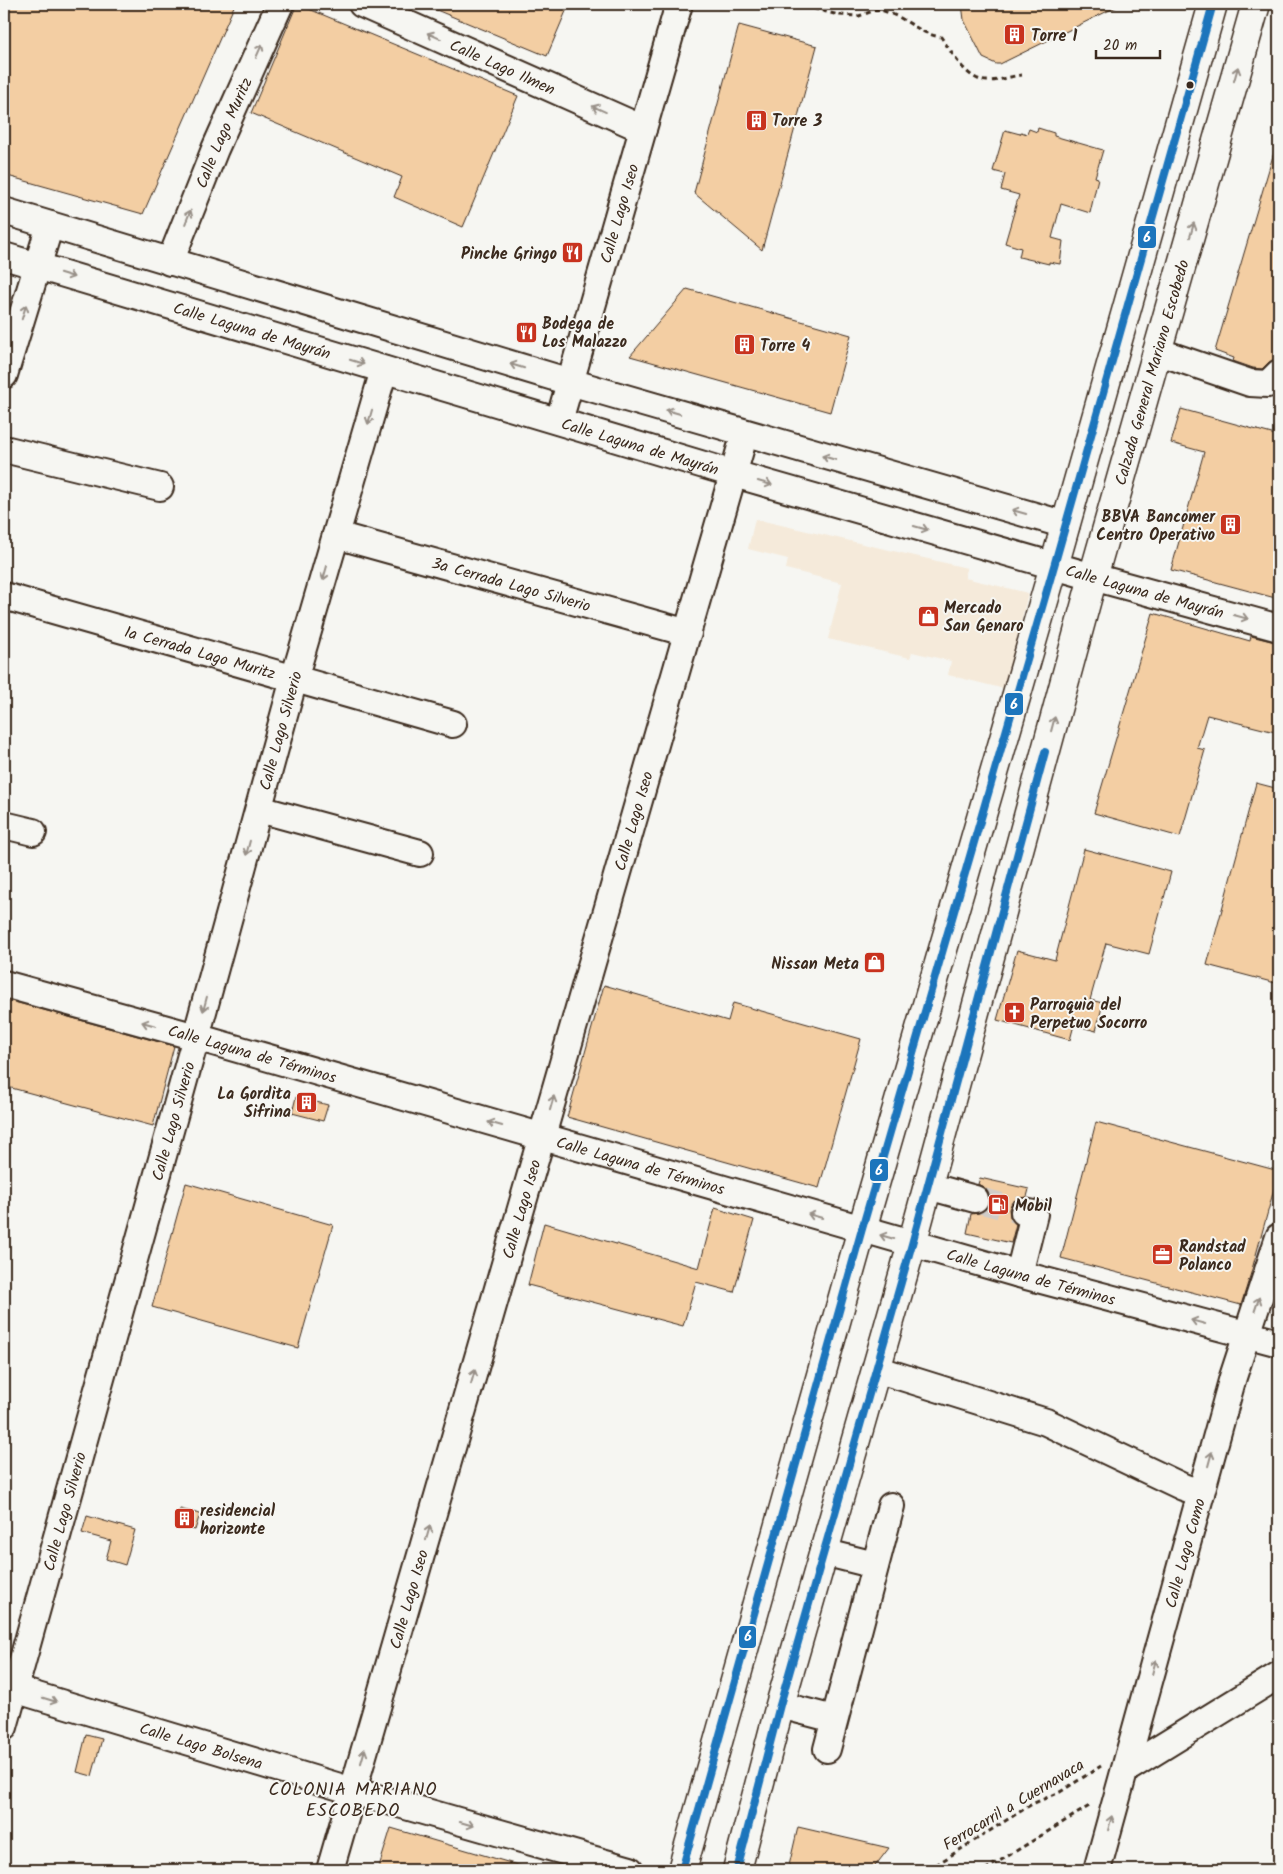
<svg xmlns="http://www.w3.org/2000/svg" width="1283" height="1874" font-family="Kalam,sans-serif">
<rect width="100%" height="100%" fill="#f6f6f2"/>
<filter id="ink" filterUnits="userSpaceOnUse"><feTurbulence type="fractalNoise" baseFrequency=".02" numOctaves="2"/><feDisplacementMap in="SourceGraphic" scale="10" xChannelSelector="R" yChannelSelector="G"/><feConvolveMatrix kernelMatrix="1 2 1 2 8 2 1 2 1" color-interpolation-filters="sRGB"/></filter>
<g filter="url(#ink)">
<polygon fill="#f5eada" points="755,519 967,568 965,578 1028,593 1005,689 948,675 951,661 912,652 910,658 828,639 842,583 786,569 788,559 748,549"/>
<g fill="#f3cea3" stroke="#3b2a1e">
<polygon points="4,4 235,4 143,214 4,175"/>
<polygon points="297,4 518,96 463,227 394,197 402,177 251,113"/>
<polygon points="422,4 569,4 547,56"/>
<polygon points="962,4 1122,4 1000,64 996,64 983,58 964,20"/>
<polygon points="739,25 817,46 762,250 694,193"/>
<polygon points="1038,128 1054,133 1054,136 1103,150 1095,177 1098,178 1090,213 1061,204 1052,238 1063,241 1060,264 1049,262 1049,264 1019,257 1021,248 1005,243 1019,195 1001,190 1005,174 993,171 1005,130 1020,134 1021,132 1027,134 1029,129 1037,132"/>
<polygon points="1275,149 1279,150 1279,358 1269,362 1262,369 1253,368 1233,361 1234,358 1215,351"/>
<polygon points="687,289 851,335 830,412 630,356"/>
<polygon points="1181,409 1279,436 1279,599 1171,570 1204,452 1171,443"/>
<polygon points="1153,613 1250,641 1251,636 1279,643 1279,733 1207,715 1197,748 1205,750 1180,837 1094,813"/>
<polygon points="1256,783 1279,789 1279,984 1207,965"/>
<polygon points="1084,849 1171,872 1149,954 1106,943 1090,1000 1103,1003 1096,1031 1074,1025 1070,1040 997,1020 1017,950 1055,960"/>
<polygon points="604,985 728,1021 733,1003 861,1039 819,1188 567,1117"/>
<polygon points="4,999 174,1046 153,1126 4,1086"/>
<polygon points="296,1097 328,1105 323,1121 292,1113"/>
<polygon points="1096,1122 1279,1171 1251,1273 1241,1305 1061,1258"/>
<polygon points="980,1178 1029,1189 1027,1197 1019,1198 1012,1202 1009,1209 1010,1217 1016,1224 1011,1243 967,1233 971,1214 979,1213 985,1210 990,1203 989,1195 986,1189 978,1184"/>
<polygon points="186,1183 333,1225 298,1348 152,1307"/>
<polygon points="715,1208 754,1220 734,1292 696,1282 683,1326 528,1285 544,1223 699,1268"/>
<polygon points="180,1509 200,1514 195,1530 177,1525"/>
<polygon points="87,1516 135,1530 125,1565 106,1559 111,1541 82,1533"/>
<polygon points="86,1735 102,1739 92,1776 77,1772"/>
<polygon points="798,1827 889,1848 872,1870 788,1870"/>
<polygon points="391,1828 521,1866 520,1870 378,1870"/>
</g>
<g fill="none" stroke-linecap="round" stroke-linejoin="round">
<polyline stroke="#d1cdc8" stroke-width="26" stroke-dasharray="26 13" stroke-linecap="butt" points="975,1199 1024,1212"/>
<defs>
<g id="minor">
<path id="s1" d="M362 4 643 129"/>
<polyline points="4,211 570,382 1066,525"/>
<path id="s2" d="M4 256 734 474 1093 577 1279 628"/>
<path id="s3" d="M170 262 215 149 280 4"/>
<polyline points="1157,351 1250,383 1268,384 1279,373"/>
<polyline points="4,375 50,225"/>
<path id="s4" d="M559 421 679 4"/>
<polyline points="4,449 160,487"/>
<path id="s5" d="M336 535 688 633"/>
<path id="s6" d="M4 596 453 724"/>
<polyline points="259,809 420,853"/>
<polyline points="4,825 33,832"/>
<path id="s7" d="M4 984 196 1037 1019 1274 1279 1343"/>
<polyline points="928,1186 975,1199"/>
<polyline points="1019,1274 1034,1214 1024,1212"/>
<polyline points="876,1369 1046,1422 1183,1487 1201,1493"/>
<polyline points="823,1552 875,1565"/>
<path id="s8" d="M4 1686 353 1791 630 1870"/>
<polyline points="780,1705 834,1719"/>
<path id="s9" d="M4 1727 196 1037 294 679 384 370"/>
<polyline points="827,1749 891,1506"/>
<polyline points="1125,1770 1279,1675"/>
<path id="s10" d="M330 1870 745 433"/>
<path id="s11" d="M1097 1870 1233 1377 1279 1237"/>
</g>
<g id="major">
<polyline points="682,1870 862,1229 1054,566 1213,4"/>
<path id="s12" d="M737 1870 780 1705 912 1244 1093 577 1256 4"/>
</g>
</defs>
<use href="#minor" stroke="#3b2a1e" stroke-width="30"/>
<use href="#major" stroke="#3b2a1e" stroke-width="31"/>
<g stroke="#3b2a1e" stroke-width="3" stroke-dasharray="5 4" stroke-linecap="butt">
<path d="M806 4 808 7 838 15 859 16 878 9C886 12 896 15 904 20 916 27 926 35 941 37 951 51 967 82 988 81 1000 81 1010 76 1022 75"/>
<polyline points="928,1870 1032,1804 1060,1792 1101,1766"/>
<polyline points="985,1870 1091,1805"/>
</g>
<use href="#minor" stroke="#f6f6f2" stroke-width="26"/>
<use href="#major" stroke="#f6f6f2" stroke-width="28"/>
<defs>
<g id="bus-1">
<polyline points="682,1870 862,1229 1054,566 1213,4"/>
<polyline points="737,1870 780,1705 912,1244 1045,752"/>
</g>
</defs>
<use href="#bus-1" stroke="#f6f6f2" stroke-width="11"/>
<use href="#bus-1" stroke="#1c75bc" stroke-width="8"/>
</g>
<defs><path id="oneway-shaft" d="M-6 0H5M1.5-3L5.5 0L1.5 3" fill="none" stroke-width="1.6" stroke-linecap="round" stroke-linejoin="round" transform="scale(1.25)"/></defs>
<g stroke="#989088">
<use href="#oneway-shaft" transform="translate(434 36) rotate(-156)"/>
<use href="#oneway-shaft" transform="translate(259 51) rotate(-66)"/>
<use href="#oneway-shaft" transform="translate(1236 74) rotate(-74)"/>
<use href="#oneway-shaft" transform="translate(599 109) rotate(-156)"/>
<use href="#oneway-shaft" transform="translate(188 217) rotate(-68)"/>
<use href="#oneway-shaft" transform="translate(1192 230) rotate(-74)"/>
<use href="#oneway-shaft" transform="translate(67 275) rotate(17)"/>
<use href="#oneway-shaft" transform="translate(24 312) rotate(-73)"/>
<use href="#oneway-shaft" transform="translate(357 362) rotate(17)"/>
<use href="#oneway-shaft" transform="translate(517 366) rotate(-163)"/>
<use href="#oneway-shaft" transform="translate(673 412) rotate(-164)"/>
<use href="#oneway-shaft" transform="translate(370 417) rotate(106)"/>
<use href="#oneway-shaft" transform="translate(829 458) rotate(-164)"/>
<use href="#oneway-shaft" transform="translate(765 483) rotate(16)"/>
<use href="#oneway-shaft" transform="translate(1019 512) rotate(-164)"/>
<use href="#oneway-shaft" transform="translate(921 528) rotate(16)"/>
<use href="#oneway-shaft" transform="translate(325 573) rotate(106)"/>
<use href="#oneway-shaft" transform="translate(1241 617) rotate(15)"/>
<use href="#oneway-shaft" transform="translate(1053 724) rotate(-75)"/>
<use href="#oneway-shaft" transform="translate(248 848) rotate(105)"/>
<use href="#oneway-shaft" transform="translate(205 1004) rotate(105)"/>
<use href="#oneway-shaft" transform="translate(149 1024) rotate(-164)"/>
<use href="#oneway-shaft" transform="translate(552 1103) rotate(-74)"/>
<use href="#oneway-shaft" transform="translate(495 1124) rotate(-164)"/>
<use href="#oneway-shaft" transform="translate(815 1216) rotate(-164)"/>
<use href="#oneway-shaft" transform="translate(887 1237) rotate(-164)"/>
<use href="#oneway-shaft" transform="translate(1257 1304) rotate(-71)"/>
<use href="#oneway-shaft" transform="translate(1198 1322) rotate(-165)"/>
<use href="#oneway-shaft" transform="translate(473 1377) rotate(-74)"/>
<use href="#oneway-shaft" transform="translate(1210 1459) rotate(-75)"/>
<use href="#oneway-shaft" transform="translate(428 1533) rotate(-74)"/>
<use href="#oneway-shaft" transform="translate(1154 1667) rotate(-75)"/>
<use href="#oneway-shaft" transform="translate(50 1700) rotate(17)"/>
<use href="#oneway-shaft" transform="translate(363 1756) rotate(-74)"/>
<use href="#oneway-shaft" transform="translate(1110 1823) rotate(-75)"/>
<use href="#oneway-shaft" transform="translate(467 1824) rotate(16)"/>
</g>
</g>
<defs>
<symbol id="building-square" viewBox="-11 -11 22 22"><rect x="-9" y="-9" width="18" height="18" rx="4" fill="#c8321e" stroke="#f6f6f2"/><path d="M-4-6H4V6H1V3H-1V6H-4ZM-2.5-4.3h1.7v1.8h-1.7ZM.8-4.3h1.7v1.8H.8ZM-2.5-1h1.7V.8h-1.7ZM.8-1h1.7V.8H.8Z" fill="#fff"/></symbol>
<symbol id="restaurant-square" viewBox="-11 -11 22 22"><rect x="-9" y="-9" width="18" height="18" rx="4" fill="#c8321e" stroke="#f6f6f2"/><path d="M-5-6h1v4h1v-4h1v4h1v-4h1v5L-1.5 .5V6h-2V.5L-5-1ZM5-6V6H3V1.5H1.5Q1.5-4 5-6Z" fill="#fff"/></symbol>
<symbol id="shop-square" viewBox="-11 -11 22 22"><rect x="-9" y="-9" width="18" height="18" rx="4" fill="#c8321e" stroke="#f6f6f2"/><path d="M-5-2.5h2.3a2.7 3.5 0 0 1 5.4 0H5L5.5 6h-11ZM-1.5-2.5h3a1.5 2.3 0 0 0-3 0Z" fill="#fff"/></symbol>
<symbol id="church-square" viewBox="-11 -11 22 22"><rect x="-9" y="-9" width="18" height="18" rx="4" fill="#c8321e" stroke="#f6f6f2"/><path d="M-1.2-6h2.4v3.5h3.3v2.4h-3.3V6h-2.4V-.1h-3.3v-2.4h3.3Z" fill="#fff"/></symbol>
<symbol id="fuel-square" viewBox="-11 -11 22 22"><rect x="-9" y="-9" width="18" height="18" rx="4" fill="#c8321e" stroke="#f6f6f2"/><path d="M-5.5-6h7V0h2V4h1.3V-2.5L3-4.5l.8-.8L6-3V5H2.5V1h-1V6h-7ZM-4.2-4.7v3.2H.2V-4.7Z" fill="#fff"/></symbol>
<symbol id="office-square" viewBox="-11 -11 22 22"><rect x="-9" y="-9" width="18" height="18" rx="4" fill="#c8321e" stroke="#f6f6f2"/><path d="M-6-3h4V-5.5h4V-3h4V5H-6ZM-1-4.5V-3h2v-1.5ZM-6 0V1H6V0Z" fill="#fff"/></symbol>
</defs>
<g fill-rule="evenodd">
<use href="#building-square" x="1002" y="22" width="25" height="25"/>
<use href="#building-square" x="744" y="108" width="25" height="25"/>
<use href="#restaurant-square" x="560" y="240" width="25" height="25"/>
<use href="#restaurant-square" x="514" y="320" width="25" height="25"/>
<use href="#building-square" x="732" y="332" width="25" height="25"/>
<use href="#building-square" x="1218" y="512" width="25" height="25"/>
<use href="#shop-square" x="916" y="604" width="25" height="25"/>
<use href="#shop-square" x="862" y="950" width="25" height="25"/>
<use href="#church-square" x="1002" y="1000" width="25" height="25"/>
<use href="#building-square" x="294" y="1090" width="25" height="25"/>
<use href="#fuel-square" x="986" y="1192" width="25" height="25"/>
<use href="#office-square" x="1150" y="1242" width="25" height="25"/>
<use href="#building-square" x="172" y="1506" width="25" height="25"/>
</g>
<circle fill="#3b2a1e" stroke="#f6f6f2" stroke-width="2" cx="1190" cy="85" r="4.5"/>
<g text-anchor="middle" stroke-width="4" stroke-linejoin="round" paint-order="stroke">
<g font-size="16" font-weight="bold" fill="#3b2a1e" stroke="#f6f6f2" text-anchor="start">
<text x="1031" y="41">Torre 1</text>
<text x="772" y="126">Torre 3</text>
<text x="557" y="259" text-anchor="end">Pinche Gringo</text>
<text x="542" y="329">Bodega de<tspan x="542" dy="18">Los Malazzo</tspan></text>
<text x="760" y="351">Torre 4</text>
<text x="1215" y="522" text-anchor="end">BBVA Bancomer<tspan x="1215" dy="18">Centro Operativo</tspan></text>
<text x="944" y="613">Mercado<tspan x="944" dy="18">San Genaro</tspan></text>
<text x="859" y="969" text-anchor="end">Nissan Meta</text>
<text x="1030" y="1010">Parroquia del<tspan x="1030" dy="18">Perpetuo Socorro</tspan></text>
<text x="291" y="1099" text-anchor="end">La Gordita<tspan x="291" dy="18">Sifrina</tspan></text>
<text x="1015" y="1211">Mobil</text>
<text x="1179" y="1252">Randstad<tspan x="1179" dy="18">Polanco</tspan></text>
<text x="200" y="1516">residencial<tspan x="200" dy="18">horizonte</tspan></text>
</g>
<g font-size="16" fill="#3b2a1e" stroke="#f6f6f2">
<text dy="6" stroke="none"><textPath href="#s1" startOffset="154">Calle Lago Ilmen</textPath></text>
<text dy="6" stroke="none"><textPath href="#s3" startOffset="140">Calle Lago Muritz</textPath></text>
<text dy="6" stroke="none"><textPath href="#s4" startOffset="216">Calle Lago Iseo</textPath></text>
<text dy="6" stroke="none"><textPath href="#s2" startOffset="259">Calle Laguna de Mayrán</textPath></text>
<text dy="6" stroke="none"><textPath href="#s12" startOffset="1554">Calzada General Mariano Escobedo</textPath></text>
<text dy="6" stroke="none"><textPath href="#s2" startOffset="664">Calle Laguna de Mayrán</textPath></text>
<text dy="6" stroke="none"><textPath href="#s5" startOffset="182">3a Cerrada Lago Silverio</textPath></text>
<text dy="6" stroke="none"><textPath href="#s2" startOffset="1189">Calle Laguna de Mayrán</textPath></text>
<text dy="6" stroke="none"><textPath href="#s6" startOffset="204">1a Cerrada Lago Muritz</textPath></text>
<text dy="6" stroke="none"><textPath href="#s9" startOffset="1034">Calle Lago Silverio</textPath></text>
<text dy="6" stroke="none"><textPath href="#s10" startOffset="1092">Calle Lago Iseo</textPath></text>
<text dy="6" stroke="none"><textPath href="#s7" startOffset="258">Calle Laguna de Términos</textPath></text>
<text dy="6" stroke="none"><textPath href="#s9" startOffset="629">Calle Lago Silverio</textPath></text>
<text dy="6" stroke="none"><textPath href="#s7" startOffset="662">Calle Laguna de Términos</textPath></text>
<text dy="6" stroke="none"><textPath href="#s10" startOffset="688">Calle Lago Iseo</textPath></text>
<text dy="6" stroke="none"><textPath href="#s7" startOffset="1068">Calle Laguna de Términos</textPath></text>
<text dy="6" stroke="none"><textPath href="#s9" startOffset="224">Calle Lago Silverio</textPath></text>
<text dy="6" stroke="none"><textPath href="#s11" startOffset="329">Calle Lago Como</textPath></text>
<text dy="6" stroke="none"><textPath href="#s10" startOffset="282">Calle Lago Iseo</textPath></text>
<text dy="6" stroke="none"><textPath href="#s8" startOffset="206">Calle Lago Bolsena</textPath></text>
<text transform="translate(1013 1804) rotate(-31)" y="6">Ferrocarril a Cuernavaca</text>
</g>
<g font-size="18" letter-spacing="1" fill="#3b2a1e" stroke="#f6f6f2">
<text x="353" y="1795">COLONIA MARIANO<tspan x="353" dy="21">ESCOBEDO</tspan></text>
</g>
</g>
<g stroke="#f6f6f2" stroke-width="2">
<rect x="1137" y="225" width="20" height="24" rx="5" fill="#1c75bc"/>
<rect x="1004" y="692" width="20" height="24" rx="5" fill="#1c75bc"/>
<rect x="869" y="1158" width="20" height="24" rx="5" fill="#1c75bc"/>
<rect x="738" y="1625" width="19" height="24" rx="5" fill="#1c75bc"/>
</g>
<g font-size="14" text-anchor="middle" font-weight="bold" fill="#fff">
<text x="1147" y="242">6</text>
<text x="1014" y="709">6</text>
<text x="879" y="1175">6</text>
<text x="748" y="1641">6</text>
</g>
<rect width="1283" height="1874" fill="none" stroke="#f6f6f2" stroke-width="20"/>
<rect x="10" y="10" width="1263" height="1854" fill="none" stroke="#3b2a1e" stroke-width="2" filter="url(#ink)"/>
<path d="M1096 50v8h64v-8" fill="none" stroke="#3b2a1e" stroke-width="2.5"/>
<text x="1103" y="50" font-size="15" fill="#3b2a1e" stroke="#f6f6f2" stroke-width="4" paint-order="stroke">20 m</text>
</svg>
